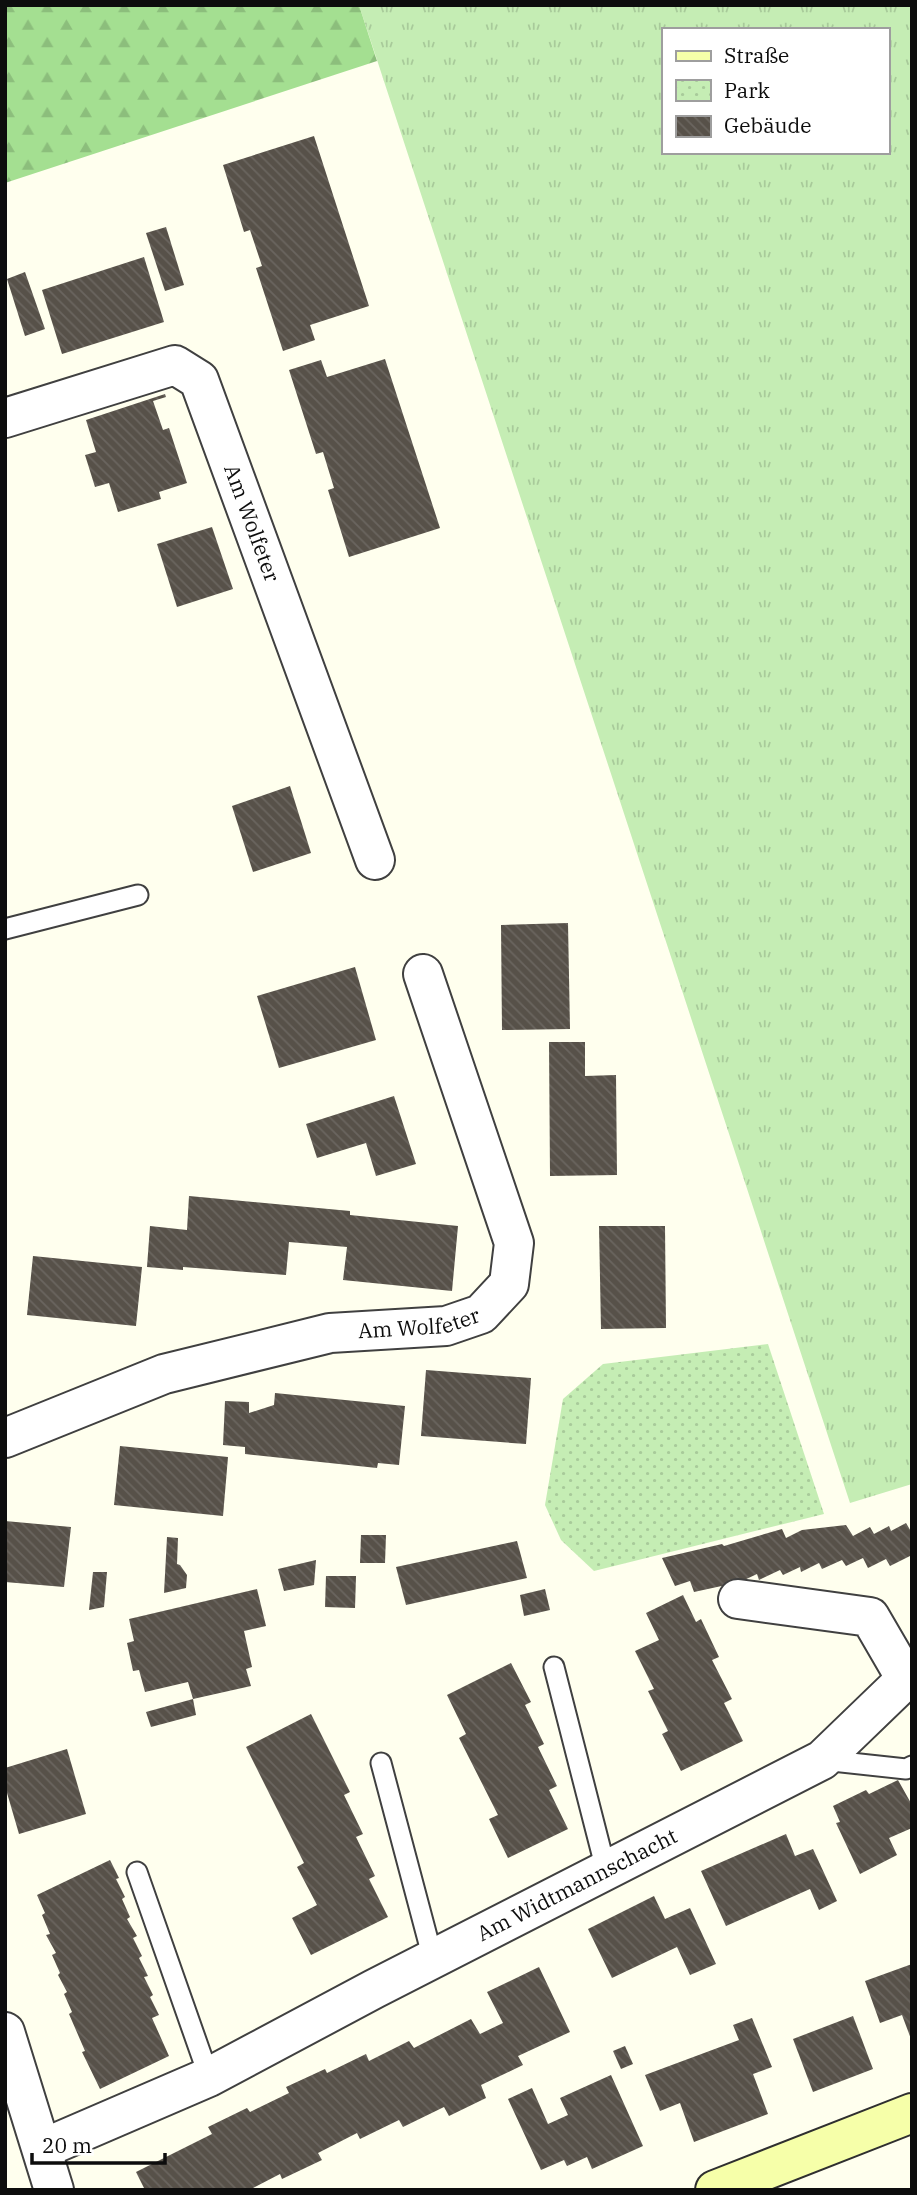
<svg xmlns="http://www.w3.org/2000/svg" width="917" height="2195" font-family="'IBM Plex Serif',serif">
<defs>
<pattern id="grass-tufts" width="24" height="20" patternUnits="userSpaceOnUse" patternTransform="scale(1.75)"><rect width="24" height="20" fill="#c5edb4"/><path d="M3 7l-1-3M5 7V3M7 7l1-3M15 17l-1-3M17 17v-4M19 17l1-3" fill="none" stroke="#a8ca9a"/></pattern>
<pattern id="forest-firs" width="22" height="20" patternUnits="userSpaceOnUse" patternTransform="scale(1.75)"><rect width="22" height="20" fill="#a4df91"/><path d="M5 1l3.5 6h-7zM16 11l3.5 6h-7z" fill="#8cbe7c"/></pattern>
<pattern id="park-dots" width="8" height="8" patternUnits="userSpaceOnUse" patternTransform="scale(1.75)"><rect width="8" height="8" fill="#c5edb4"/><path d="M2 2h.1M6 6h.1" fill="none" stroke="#a8ca9a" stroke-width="1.8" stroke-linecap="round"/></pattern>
<pattern id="building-back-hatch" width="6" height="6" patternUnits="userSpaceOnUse" patternTransform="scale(1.75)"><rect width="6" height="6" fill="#575149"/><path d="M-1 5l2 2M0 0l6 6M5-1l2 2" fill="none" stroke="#6a655f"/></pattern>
</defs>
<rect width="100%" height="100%" fill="#ffe"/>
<path fill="url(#grass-tufts)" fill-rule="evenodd" d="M359 5H912V1484L850 1503ZM663 30H887V152H663Z"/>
<polygon fill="url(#forest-firs)" points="5,5 359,5 377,61 5,183"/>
<polygon fill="url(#park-dots)" points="768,1344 824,1514 594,1571 561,1540 545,1505 563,1399 603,1364"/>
<g fill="url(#building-back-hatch)">
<polygon points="314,136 369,306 310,325 315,340 283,351 256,268 262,266 250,230 244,232 223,165"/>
<polygon points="166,227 184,285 165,291 146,233"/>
<polygon points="144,257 164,322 62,354 42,290"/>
<polygon points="25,272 45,329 25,336 7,279"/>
<polygon points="385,359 440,528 349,557 328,490 334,488 323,452 316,454 289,370 321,360 327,377"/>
<polygon points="165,394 166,397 153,401 163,430 169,428 187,483 159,492 161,499 118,512 109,483 95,487 85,455 96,452 86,420"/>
<polygon points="212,527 233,589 177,607 157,544"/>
<polygon points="290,786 311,853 253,872 232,806"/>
<polygon points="568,923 570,1029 502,1030 501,925"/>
<polygon points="355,967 376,1040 279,1068 257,996"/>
<polygon points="549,1042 585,1042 585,1076 616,1075 617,1175 550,1176"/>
<polygon points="394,1096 416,1164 376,1176 366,1143 317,1158 306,1124"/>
<polygon points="189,1196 350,1211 350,1215 458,1226 452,1291 343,1280 347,1247 289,1242 286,1275 183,1267 183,1270 147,1267 150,1226 187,1230"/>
<polygon points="599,1226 665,1226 666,1328 601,1329"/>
<polygon points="33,1256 142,1267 136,1326 27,1315"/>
<polygon points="426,1370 531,1378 526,1444 421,1436"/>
<polygon points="275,1393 405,1406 399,1465 378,1463 377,1468 245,1454 245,1447 223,1445 225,1401 249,1402 249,1413 274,1405"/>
<polygon points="120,1446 228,1457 223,1516 114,1505"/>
<polygon points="5,1521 71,1527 64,1587 5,1582"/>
<polygon points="906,1523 912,1533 912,1555 890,1566 886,1559 868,1568 863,1558 846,1566 842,1560 822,1569 819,1563 801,1572 800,1567 783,1575 780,1570 759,1580 757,1574 740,1582 694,1592 690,1581 675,1586 662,1558 722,1544 724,1546 782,1529 786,1538 802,1530 846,1525 853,1536 870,1527 874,1534 889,1526 891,1531"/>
<polygon points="361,1535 386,1535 385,1563 360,1563"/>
<polygon points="167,1537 178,1538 177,1564 180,1565 187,1575 186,1588 164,1593"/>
<polygon points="517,1541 527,1578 406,1605 396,1567"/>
<polygon points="316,1560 314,1585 284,1591 278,1569"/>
<polygon points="93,1572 107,1572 104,1607 89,1610"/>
<polygon points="326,1576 356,1576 355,1608 325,1607"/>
<polygon points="257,1589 266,1626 244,1631 252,1667 246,1669 251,1686 193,1699 196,1715 151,1727 146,1712 193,1699 188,1682 145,1692 139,1670 133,1671 127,1643 134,1641 129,1619"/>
<polygon points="545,1589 550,1610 524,1616 520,1595"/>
<polygon points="683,1595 696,1622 701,1619 719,1657 712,1660 732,1699 724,1703 743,1741 681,1771 662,1734 668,1731 648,1691 654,1689 635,1651 659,1640 646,1613"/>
<polygon points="511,1663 531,1702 525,1705 544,1744 538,1747 557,1786 549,1790 568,1829 508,1858 489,1819 498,1815 459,1738 466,1734 447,1695"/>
<polygon points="311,1714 350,1792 344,1795 363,1834 356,1837 375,1876 369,1879 388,1917 311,1955 292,1918 317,1905 297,1867 304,1863 246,1747"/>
<polygon points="67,1749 86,1814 19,1834 5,1786 5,1768"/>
<polygon points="898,1780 912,1805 912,1828 889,1838 897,1855 860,1874 836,1823 840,1822 833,1806 866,1790 869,1794"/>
<polygon points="786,1834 795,1856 813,1849 837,1901 819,1910 810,1889 726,1926 701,1871"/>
<polygon points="110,1860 119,1878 116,1879 125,1897 122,1899 130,1917 127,1919 137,1936 133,1938 142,1956 139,1958 148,1976 144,1977 153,1995 150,1997 159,2015 152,2018 169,2056 100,2089 82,2052 85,2051 69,2014 72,2012 64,1994 67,1992 58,1975 60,1973 52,1955 56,1953 46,1935 50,1934 42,1915 45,1913 37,1895"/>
<polygon points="654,1896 665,1919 690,1908 716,1964 690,1975 677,1947 612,1978 588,1929"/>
<polygon points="912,1964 912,2039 911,2039 902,2015 880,2023 865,1981"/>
<polygon points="539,1967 570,2032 518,2056 523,2065 481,2085 486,2098 449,2116 444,2107 403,2127 399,2120 360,2139 357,2133 318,2153 322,2160 282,2179 280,2174 249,2190 145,2190 136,2172 212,2134 208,2127 247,2108 250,2112 289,2093 286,2087 325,2069 327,2073 366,2054 369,2061 409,2041 414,2048 471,2019 480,2034 503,2023 487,1992"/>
<polygon points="853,2016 873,2069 813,2092 793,2039"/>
<polygon points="752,2018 772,2067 753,2074 768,2114 694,2142 680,2103 660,2111 645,2075 739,2040 733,2025"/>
<polygon points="625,2046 633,2064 621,2069 613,2051"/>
<polygon points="611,2075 643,2146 592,2169 587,2157 567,2166 564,2160 541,2170 508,2099 532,2088 548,2124 568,2115 560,2098"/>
</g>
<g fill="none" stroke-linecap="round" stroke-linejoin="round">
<defs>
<g id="lane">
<polyline points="5,929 138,895"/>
<polyline points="554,1667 606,1870"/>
<polyline points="823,1760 906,1769 912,1766"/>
<polyline points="381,1763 433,1959"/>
<polyline points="137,1872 209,2077"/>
</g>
<g id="street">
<path id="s1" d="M5 418 175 365 199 380 375 860"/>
<path id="s2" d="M5 1438 164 1374 330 1333 446 1326 481 1314 509 1284 514 1243 423 974"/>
<polyline points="5,2032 54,2190"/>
<path id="s3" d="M42 2149 209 2077 374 1989 822 1760 906 1679 870 1617 738 1599"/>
</g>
<polyline id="secondary" points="715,2190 912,2113"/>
</defs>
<use href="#lane" stroke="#404040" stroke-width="23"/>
<use href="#street" stroke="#404040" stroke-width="42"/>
<use href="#secondary" stroke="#2f2f2f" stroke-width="42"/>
<use href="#lane" stroke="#fff" stroke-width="19"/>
<use href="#street" stroke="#fff" stroke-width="38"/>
<use href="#secondary" stroke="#f6ffa9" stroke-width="38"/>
</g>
<g text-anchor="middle" stroke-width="7" stroke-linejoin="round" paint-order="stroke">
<g font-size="21" fill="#0d0d0d" stroke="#fff">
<text dy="7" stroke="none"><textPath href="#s1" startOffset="359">Am Wolfeter</textPath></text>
<text dy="7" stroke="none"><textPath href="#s2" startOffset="432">Am Wolfeter</textPath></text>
<text dy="7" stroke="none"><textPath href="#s3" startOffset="597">Am Widtmannschacht</textPath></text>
</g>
</g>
<rect width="917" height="2195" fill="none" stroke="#0d0d0d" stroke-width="14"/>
<rect x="662" y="28" width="228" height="126" fill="#ffffff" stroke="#9e9e9e" stroke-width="2"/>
<rect x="676" y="51" width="35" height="10" fill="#f6ffa9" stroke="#9e9e9e" stroke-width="2"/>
<text x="724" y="63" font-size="21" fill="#0d0d0d">Straße</text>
<rect x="676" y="80" width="35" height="21" fill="url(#park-dots)" stroke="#9e9e9e" stroke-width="2"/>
<text x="724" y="98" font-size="21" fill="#0d0d0d">Park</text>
<rect x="676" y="116" width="35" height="21" fill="url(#building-back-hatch)" stroke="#9e9e9e" stroke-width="2"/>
<text x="724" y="133" font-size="21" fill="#0d0d0d">Gebäude</text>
<path d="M32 2153v10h133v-10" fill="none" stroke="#0d0d0d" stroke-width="3.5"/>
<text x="42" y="2153" font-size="21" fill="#0d0d0d" stroke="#ffffff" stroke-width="5" paint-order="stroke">20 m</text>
</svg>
